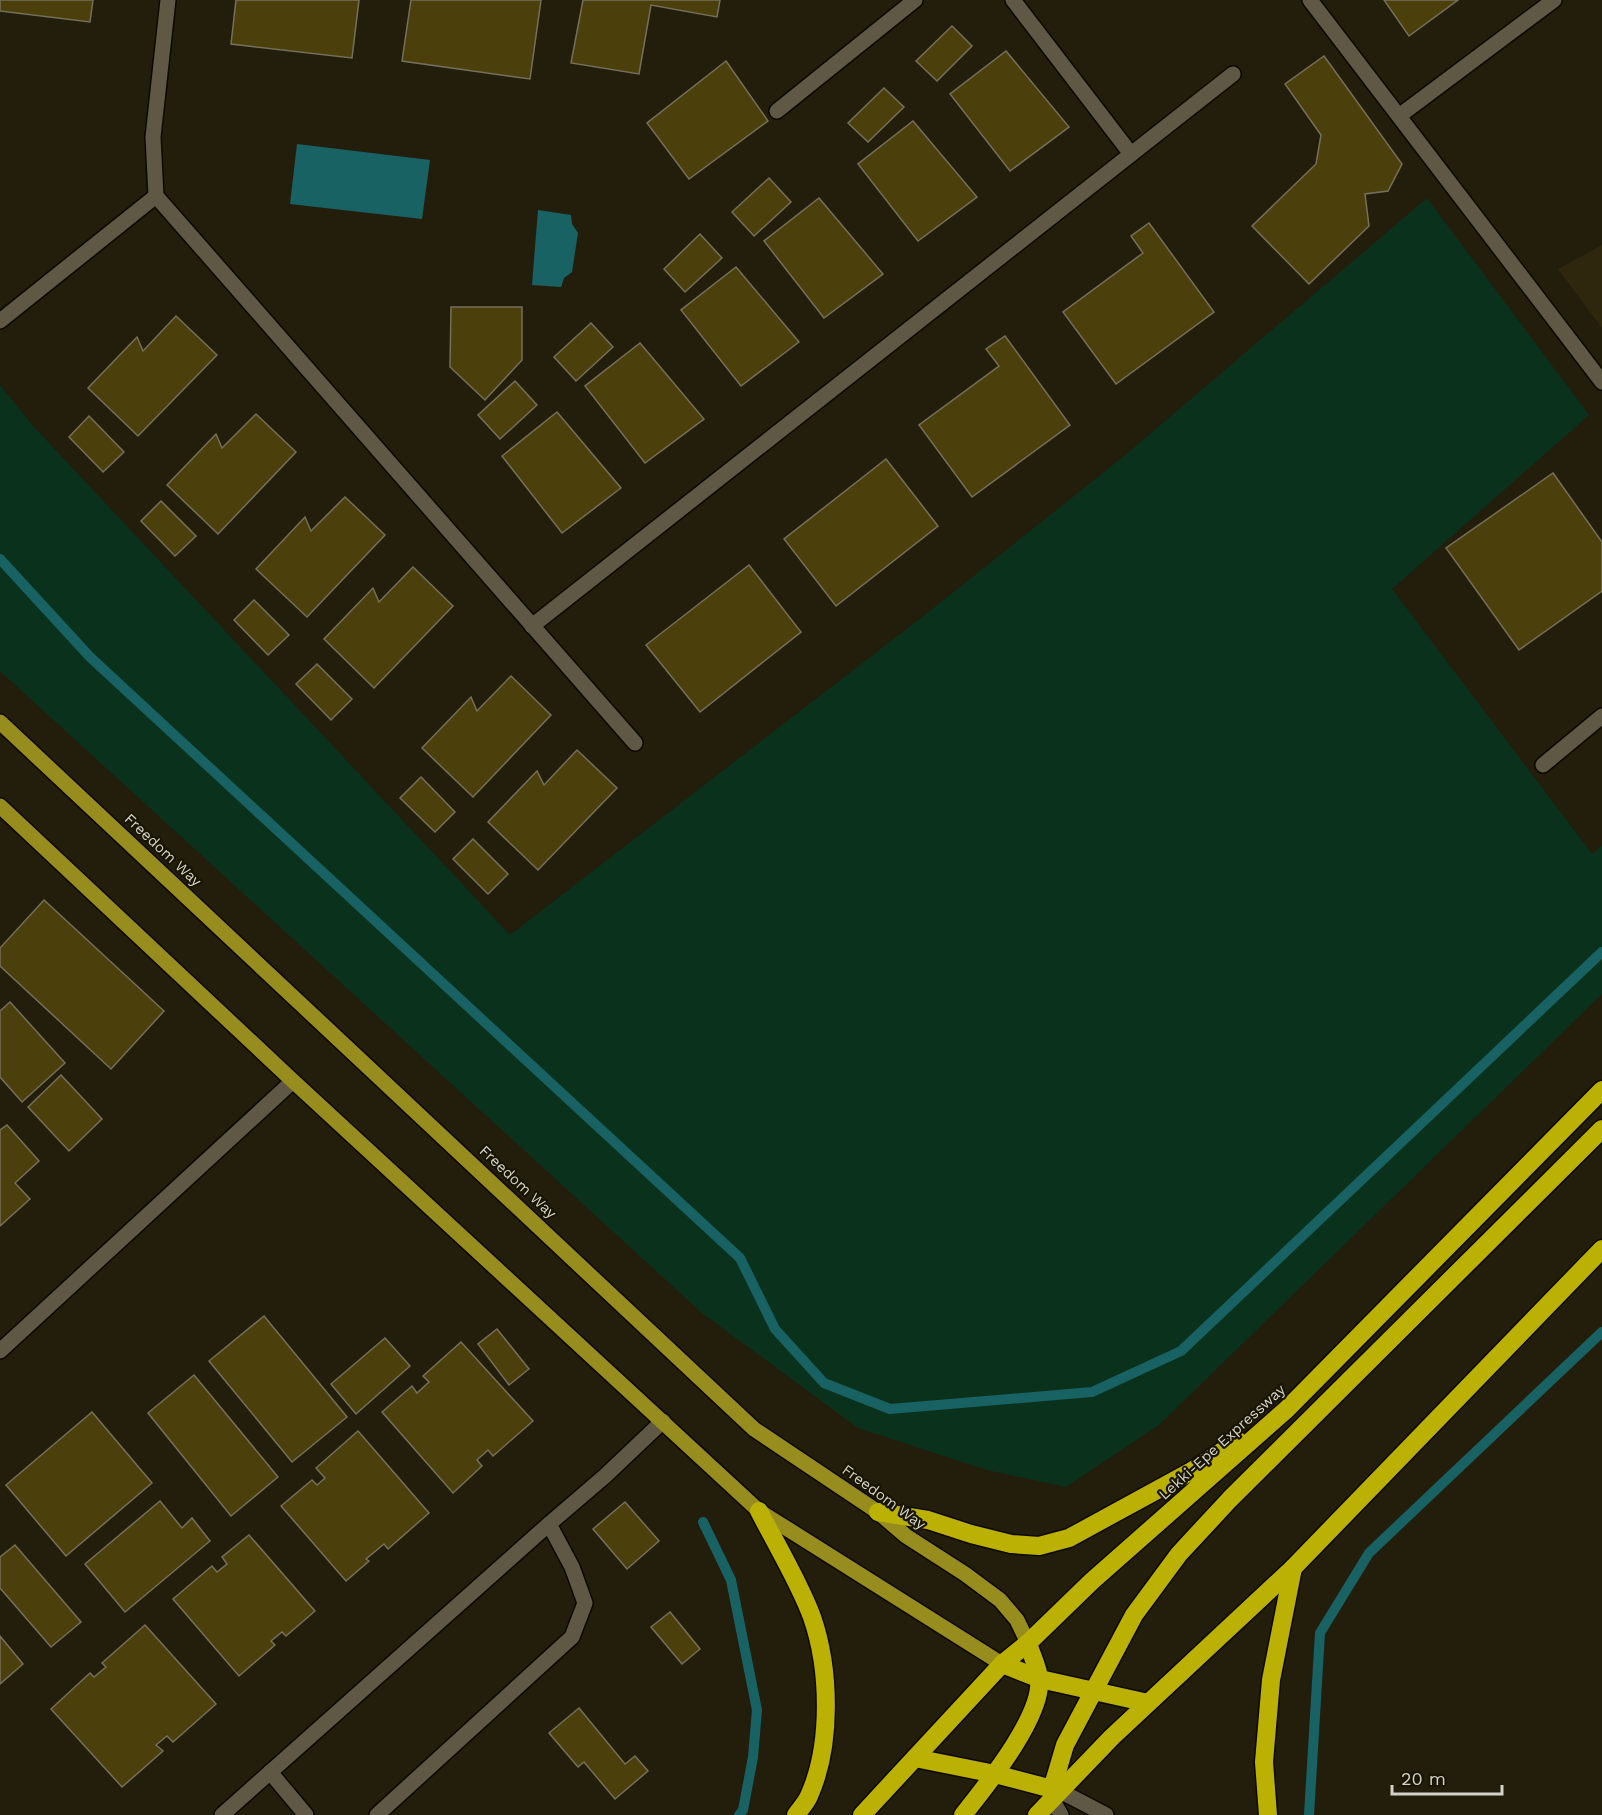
<svg xmlns="http://www.w3.org/2000/svg" width="1602" height="1815" font-family="'Work Sans',sans-serif">
<rect width="100%" height="100%" fill="#231e0c"/>
<polygon fill="#2e270d" points="1602,245 1602,328 1558,269"/>
<polygon fill="#0a311c" points="1427,198 1589,415 1392,589 1592,854 1602,846 1602,994 1159,1425 1066,1487 987,1470 858,1428 702,1313 0,671 0,385 33,426 510,935 926,614 1123,457"/>
<g fill="#196263">
<polygon points="297,144 430,160 422,219 290,204"/>
<polygon points="538,210 571,215 572,224 578,233 572,272 564,278 561,287 532,285"/>
</g>
<g fill="none" stroke-linecap="round" stroke-linejoin="round">
<g stroke="#196263" stroke-width="10">
<polyline points="0,559 90,657 740,1258 775,1329 824,1383 890,1409 1092,1392 1181,1351 1602,952"/>
<polyline points="703,1522 731,1580 757,1710 753,1757 743,1810 739,1815"/>
<polyline points="1309,1815 1320,1633 1369,1553 1602,1332"/>
</g>
</g>
<g fill="#4b3f0b" stroke="#75705b" stroke-width="1.5">
<polygon points="0,0 93,0 90,22 0,11"/>
<polygon points="236,0 359,0 352,58 231,44"/>
<polygon points="411,0 541,0 530,79 402,61"/>
<polygon points="583,0 720,0 717,17 651,5 639,74 571,63"/>
<polygon points="1384,0 1458,0 1409,36"/>
<polygon points="952,26 972,46 937,81 916,61"/>
<polygon points="1006,51 1069,127 1010,171 950,94"/>
<polygon points="1324,56 1402,164 1388,191 1365,194 1369,226 1309,284 1252,226 1316,164 1321,135 1285,84"/>
<polygon points="726,61 768,121 689,179 647,123"/>
<polygon points="884,88 904,107 868,142 848,123"/>
<polygon points="913,121 977,197 918,241 858,164"/>
<polygon points="769,178 791,202 754,236 732,212"/>
<polygon points="819,198 883,274 824,318 764,241"/>
<polygon points="1149,223 1214,312 1116,384 1063,312 1143,253 1131,236"/>
<polygon points="700,234 722,258 685,292 664,269"/>
<polygon points="736,267 799,342 741,386 681,310"/>
<polygon points="451,307 522,307 522,360 485,400 450,367"/>
<polygon points="176,316 217,355 138,436 88,388 137,337 143,351"/>
<polygon points="591,323 613,347 576,381 554,357"/>
<polygon points="1005,336 1070,425 972,497 919,425 999,366 986,349"/>
<polygon points="640,343 704,419 645,463 585,386"/>
<polygon points="515,381 537,405 500,439 478,415"/>
<polygon points="557,412 621,488 562,533 502,456"/>
<polygon points="256,414 296,452 218,534 167,485 216,434 222,448"/>
<polygon points="89,416 124,452 103,472 69,437"/>
<polygon points="886,459 938,526 836,606 784,539"/>
<polygon points="1553,473 1602,542 1602,591 1519,650 1446,548"/>
<polygon points="345,497 385,535 307,617 256,569 305,517 311,531"/>
<polygon points="161,501 196,536 175,556 141,521"/>
<polygon points="749,565 801,632 700,712 646,645"/>
<polygon points="413,567 453,606 374,688 324,639 373,588 379,602"/>
<polygon points="254,600 289,635 268,655 234,620"/>
<polygon points="317,664 352,699 331,720 296,684"/>
<polygon points="511,676 551,715 473,797 422,748 471,697 477,711"/>
<polygon points="577,750 617,788 538,870 488,822 537,771 544,785"/>
<polygon points="421,777 455,812 435,832 400,798"/>
<polygon points="473,839 508,874 488,894 453,859"/>
<polygon points="44,900 164,1011 111,1069 0,966 0,948"/>
<polygon points="10,1002 65,1063 22,1102 0,1077 0,1011"/>
<polygon points="61,1075 102,1119 69,1151 28,1107"/>
<polygon points="7,1125 39,1161 15,1183 30,1199 0,1226 0,1130"/>
<polygon points="264,1316 347,1417 292,1462 209,1361"/>
<polygon points="497,1329 529,1369 509,1385 478,1344"/>
<polygon points="385,1338 410,1366 356,1414 331,1384"/>
<polygon points="461,1342 533,1421 493,1456 488,1450 477,1460 482,1466 453,1493 382,1412 412,1386 417,1393 429,1382 423,1376"/>
<polygon points="194,1375 278,1477 231,1516 148,1413"/>
<polygon points="92,1412 152,1483 66,1556 6,1485"/>
<polygon points="358,1431 429,1513 388,1549 384,1544 366,1559 369,1561 346,1581 281,1506 312,1480 317,1485 325,1478 316,1468"/>
<polygon points="160,1501 182,1528 192,1518 210,1541 125,1612 85,1564"/>
<polygon points="625,1502 659,1541 627,1569 593,1529"/>
<polygon points="249,1535 315,1611 286,1636 282,1632 271,1641 275,1645 239,1676 173,1599 212,1566 217,1572 227,1564 222,1557"/>
<polygon points="15,1545 81,1622 51,1647 0,1588 0,1557"/>
<polygon points="670,1612 700,1649 682,1664 651,1627"/>
<polygon points="145,1625 216,1704 173,1742 167,1736 156,1745 163,1751 122,1787 51,1709 90,1673 94,1677 106,1667 102,1663"/>
<polygon points="0,1636 23,1664 0,1684"/>
<polygon points="579,1708 625,1764 635,1756 648,1771 615,1799 584,1762 578,1767 549,1733"/>
</g>
<g fill="none" stroke-linecap="round" stroke-linejoin="round">
<defs>
<g id="minor">
<polyline points="168,0 153,137 156,196 635,743"/>
<polyline points="1013,0 1131,154"/>
<polyline points="1310,0 1602,382"/>
<polyline points="777,111 915,0"/>
<polyline points="1399,116 1554,0"/>
<polyline points="0,321 156,196"/>
<polyline points="532,626 1233,74"/>
<polyline points="1543,765 1602,716"/>
<polyline points="0,1351 293,1081"/>
<polyline points="270,1772 306,1815"/>
<polyline points="1060,1791 1106,1815"/>
<polyline points="1052,1799 1061,1815"/>
<polyline points="222,1815 549,1524 605,1476 663,1421"/>
<polyline points="377,1815 572,1637 585,1603 572,1567 549,1524"/>
</g>
<g id="major">
<polyline points="0,722 754,1429 878,1512 906,1536 965,1574 1000,1600 1017,1620 1028,1643"/>
<polyline points="0,806 293,1081 759,1511 1002,1664"/>
</g>
<g id="highway">
<path d="M759 1511C776 1544 799 1582 812 1617 830 1669 832 1745 809 1796 806 1803 800 1809 796 1815"/>
<polyline points="878,1512 928,1520 971,1534 1011,1544 1039,1546 1069,1538 1190,1472 1238,1441"/>
<polyline points="1002,1664 1040,1679 1148,1703"/>
<polyline points="915,1758 995,1774 1060,1791"/>
<polyline points="1052,1799 1052,1789 1065,1745 1134,1615 1179,1554 1230,1499 1602,1129"/>
<polyline points="862,1815 1002,1664 1028,1643 1092,1581 1287,1409 1602,1090"/>
<path d="M963 1815C986 1786 1044 1715 1039 1678 1038 1667 1031 1654 1028 1643"/>
<polyline points="1037,1815 1112,1737 1293,1568 1602,1249"/>
<polyline points="1268,1815 1264,1762 1271,1680 1293,1568"/>
</g>
</defs>
<use href="#minor" stroke="#0c0800" stroke-width="18"/>
<use href="#major" stroke="#0c0800" stroke-width="18"/>
<use href="#highway" stroke="#0c0800" stroke-width="21"/>
<use href="#minor" stroke="#5e5844" stroke-width="15"/>
<use href="#major" stroke="#968d1e" stroke-width="15"/>
<use href="#highway" stroke="#bbb104" stroke-width="18"/>
</g>
<g text-anchor="middle" stroke-width="4.5" stroke-linejoin="round" paint-order="stroke">
<g font-size="15" fill="#d4d2c6" stroke="#191504">
<text transform="translate(163 850) rotate(43)" y="5">Freedom Way</text>
<text transform="translate(518 1182) rotate(43)" y="5">Freedom Way</text>
<text transform="translate(1222 1442) rotate(-42)" y="5">Lekki-Epe Expressway</text>
<text transform="translate(884 1497) rotate(36)" y="5">Freedom Way</text>
</g>
</g>
<path d="M1392 1785v9h110v-9" fill="none" stroke="#d4d2c6" stroke-width="3"/>
<text x="1401" y="1785" font-size="18" fill="#d4d2c6" stroke="#191504" stroke-width="4.5" paint-order="stroke">20 m</text>
</svg>
